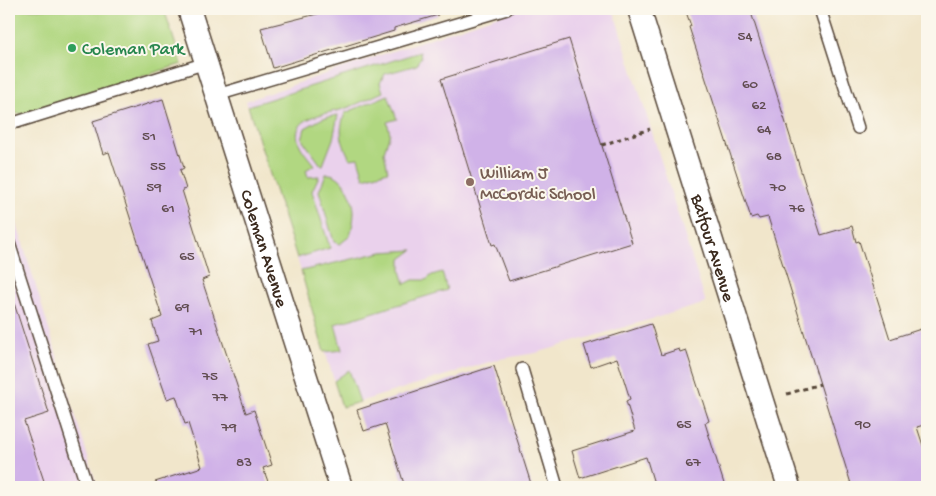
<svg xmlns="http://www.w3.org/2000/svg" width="936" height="496" font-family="'Gochi Hand',sans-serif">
<rect width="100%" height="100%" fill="#fbf7ec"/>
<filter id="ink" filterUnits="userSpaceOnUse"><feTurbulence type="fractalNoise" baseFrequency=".02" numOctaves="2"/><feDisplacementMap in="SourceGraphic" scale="10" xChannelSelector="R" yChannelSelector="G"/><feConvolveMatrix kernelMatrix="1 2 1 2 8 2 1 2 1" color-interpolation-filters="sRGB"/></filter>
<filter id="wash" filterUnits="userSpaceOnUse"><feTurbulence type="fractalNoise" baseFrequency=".0096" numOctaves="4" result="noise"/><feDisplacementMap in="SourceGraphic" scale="20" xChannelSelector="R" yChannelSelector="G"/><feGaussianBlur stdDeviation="1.12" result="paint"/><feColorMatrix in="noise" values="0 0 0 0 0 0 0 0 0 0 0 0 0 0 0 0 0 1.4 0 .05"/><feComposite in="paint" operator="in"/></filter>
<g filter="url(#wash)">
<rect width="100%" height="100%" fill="#f1e6cb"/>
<g fill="#ead1ec">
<polygon points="516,9 613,9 706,303 536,353 499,359 342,407 297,258 246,101"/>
<polygon points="9,198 97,487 9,487"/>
</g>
<g fill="#b1d781" stroke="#768050">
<polygon points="9,9 164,9 182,64 22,114 9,113"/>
<path d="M420 52 421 58 418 61 417 65 385 74 380 83 383 92C369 98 355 106 340 110 325 114 289 117 299 143 302 151 309 158 314 165L306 170 308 177 319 176 312 191 330 248 297 258 248 106Z"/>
<path d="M388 95 397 119 387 122 390 133 384 152 388 171 364 178 358 158 350 159C341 141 338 132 345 113Z"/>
<polygon points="338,115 333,139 323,165 321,165 302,139 305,128 323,118"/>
<path d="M326 174C343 172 354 198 354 212 354 220 352 228 350 236L340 244 334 242 319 191Z"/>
<polygon points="413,250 401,259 401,271 405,284 413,280 426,280 432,275 442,272 447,290 335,324 342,350 324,352 301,271 382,252"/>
<polygon points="349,370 360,402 342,407 334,381"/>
</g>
<g id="blocks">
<g fill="#d0b2e8">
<polygon points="324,9 437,9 438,15 394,28 394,31 273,68 261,28 325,12"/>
<polygon points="685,9 750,9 821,235 852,226 856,242 859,241 890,339 927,327 927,424 917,427 927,458 927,487 852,487 768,217 759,219 757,216 751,218 689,27 691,26"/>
<polygon points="569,39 632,243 509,281 495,244 492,245 441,79"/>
<polygon points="163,99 184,168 180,170 186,189 182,190 209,277 202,280 246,413 254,410 272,465 263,468 270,487 155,487 155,482 202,467 188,423 185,424 176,396 167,399 148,344 158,341 152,321 162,317 109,152 103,154 93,121"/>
<polygon points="14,303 49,413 24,421 46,487 9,487 9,304"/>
<polygon points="651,324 661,355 679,349 680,352 686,350 709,421 705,423 725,487 655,487 646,457 580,478 572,451 635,431 626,401 630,399 617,358 591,367 584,345"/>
<polygon points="494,366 532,487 405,487 385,424 364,431 357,410"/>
</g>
</g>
</g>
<g filter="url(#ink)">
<use href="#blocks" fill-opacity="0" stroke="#564638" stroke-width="1"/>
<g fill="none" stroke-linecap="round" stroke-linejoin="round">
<defs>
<g id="lane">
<polyline points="820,9 858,128"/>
<polyline points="217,95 507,9"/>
<polyline points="9,123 17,122 206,63"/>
<polyline points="9,243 87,487"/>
<polyline points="522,369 557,487"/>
</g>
<g id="street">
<path id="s1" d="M189 9 341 487"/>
<path id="s2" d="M639 9 789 487"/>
</g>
</defs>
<use href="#lane" stroke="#564638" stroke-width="14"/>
<use href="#street" stroke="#564638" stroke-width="25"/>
<g stroke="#564638" stroke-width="3" stroke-dasharray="4 4" stroke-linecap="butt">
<polyline points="602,145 650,129"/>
<polyline points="787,394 820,384"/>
</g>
<use href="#lane" stroke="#fff" stroke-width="11"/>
<use href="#street" stroke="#fff" stroke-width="22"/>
</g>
</g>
<circle fill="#2e9e5b" stroke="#fbf7ec" stroke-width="2" cx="72" cy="48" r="5"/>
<circle fill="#8d6e63" stroke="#fbf7ec" stroke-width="2" cx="470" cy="182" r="5"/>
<g text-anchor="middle" stroke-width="4" stroke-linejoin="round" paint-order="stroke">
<g font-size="15" fill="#604c50">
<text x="745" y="40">54</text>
<text x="750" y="88">60</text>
<text x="759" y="109">62</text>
<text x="764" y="133">64</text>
<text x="149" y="140">51</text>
<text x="774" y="160">68</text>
<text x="158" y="170">55</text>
<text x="154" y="191">59</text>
<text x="778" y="191">70</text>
<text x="168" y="212">61</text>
<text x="797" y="212">76</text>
<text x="187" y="260">65</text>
<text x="182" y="311">69</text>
<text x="196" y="335">71</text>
<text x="210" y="380">75</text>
<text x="220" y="401">77</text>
<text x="684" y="428">65</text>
<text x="863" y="428">90</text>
<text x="229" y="431">79</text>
<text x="244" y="466">83</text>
<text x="693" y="466">67</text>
</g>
<g font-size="18" fill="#27864d" stroke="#fbf7ec" text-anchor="start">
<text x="82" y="54">Coleman Park</text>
</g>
<g font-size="18" fill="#785e54" stroke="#fbf7ec" text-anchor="start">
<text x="480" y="178">William J<tspan x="480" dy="21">McCordic School</tspan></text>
</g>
<g font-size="18" fill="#3b2a1e" stroke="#fbf7ec">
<text dy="6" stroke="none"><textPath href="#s1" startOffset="251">Coleman Avenue</textPath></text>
<text dy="6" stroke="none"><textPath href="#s2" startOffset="250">Balfour Avenue</textPath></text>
</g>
</g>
<rect width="936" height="496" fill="none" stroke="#fbf7ec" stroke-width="30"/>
</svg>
